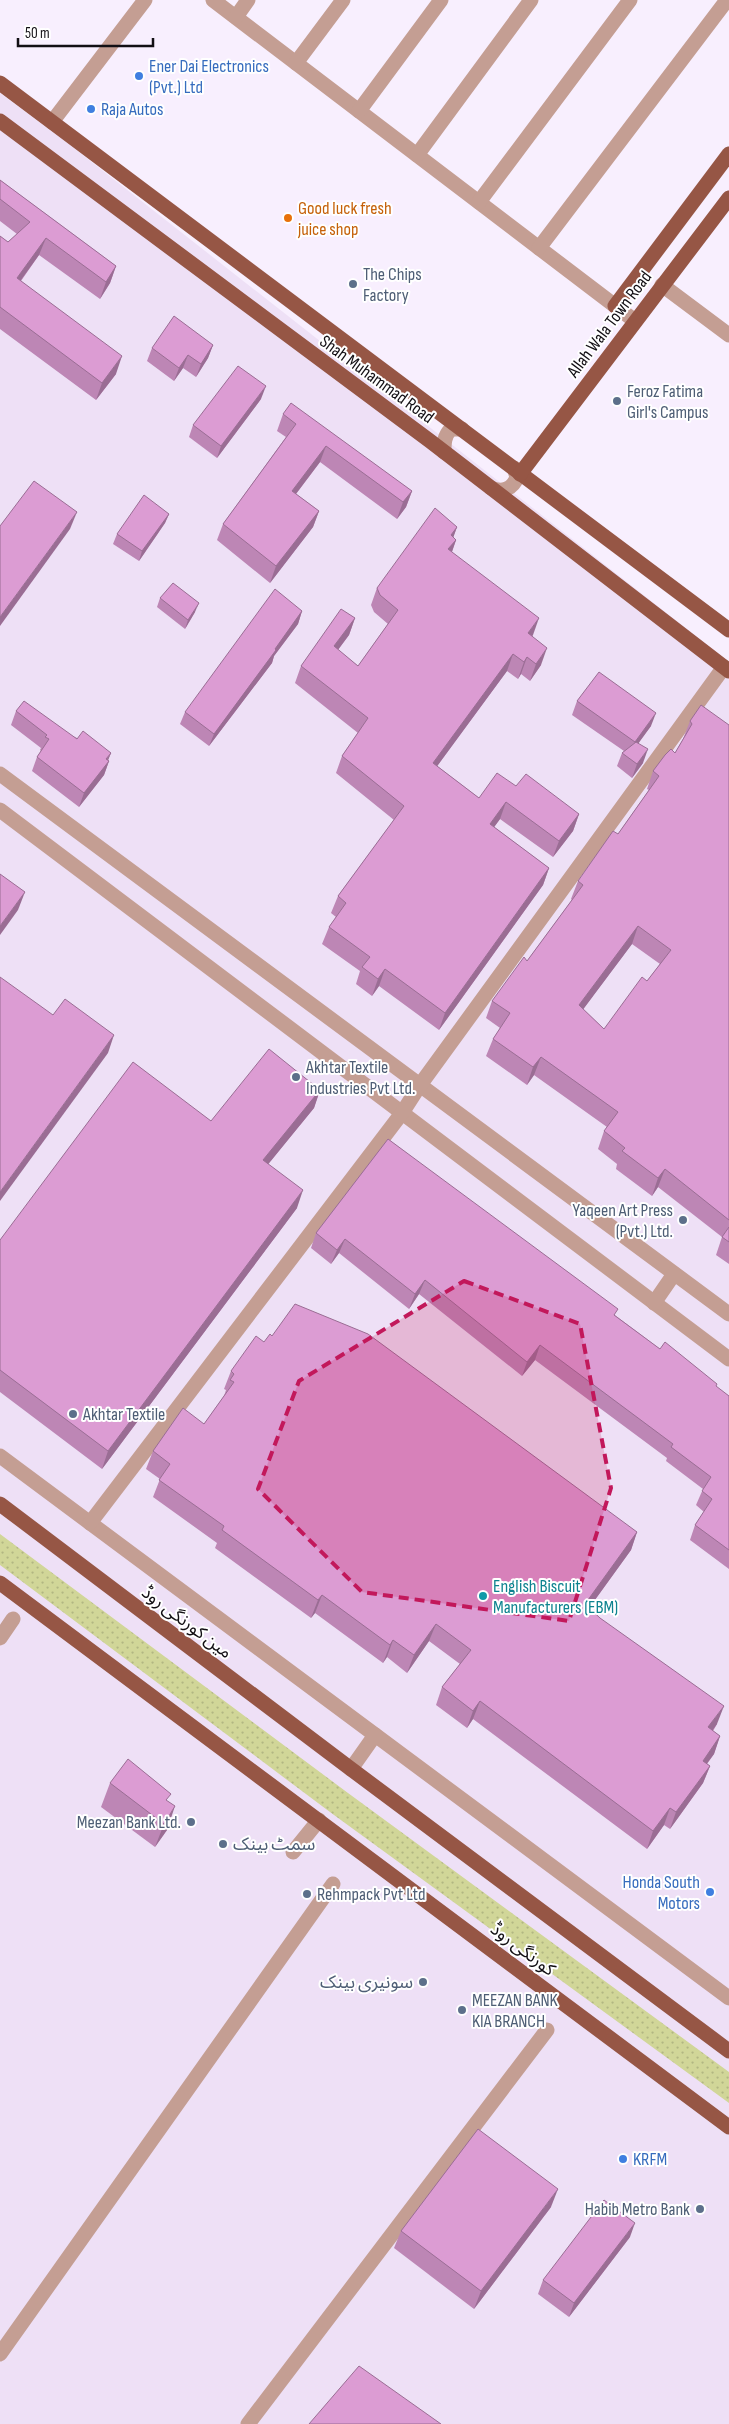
<svg xmlns="http://www.w3.org/2000/svg" width="729" height="2424" font-family="'Sofia Sans Condensed','Noto Sans Arabic',sans-serif">
<defs>
<pattern id="grass-dots" width="8" height="8" patternUnits="userSpaceOnUse" patternTransform="scale(1.25)"><rect width="8" height="8" fill="#d1d698"/><path d="M2 2h.1M6 6h.1" fill="none" stroke="#b2b682" stroke-width="1.8" stroke-linecap="round"/></pattern>
</defs>
<rect width="100%" height="100%" fill="#f8effe"/>
<polygon fill="#eee0f6" points="0,93 70,145 729,662 729,2424 0,2424"/>
<polygon fill="url(#grass-dots)" points="0,1534 348,1793 729,2072 729,2103 334,1815 0,1565"/>
<g fill="none" stroke-linecap="round" stroke-linejoin="round">
<g stroke="#c49e93" stroke-width="15">
<polyline points="213,0 635,321"/>
<polyline points="236,17 248,0"/>
<polyline points="296,63 343,0"/>
<polyline points="359,111 441,0"/>
<polyline points="52,122 145,0"/>
<polyline points="417,155 531,0"/>
<polyline points="479,202 630,0"/>
<polyline points="539,248 727,0"/>
<polyline points="662,285 729,335"/>
<path d="M444 452C444 443 444 436 451 429H462"/>
<path d="M491 488C502 493 513 489 517 477L514 468"/>
<polyline points="0,774 729,1314"/>
<polyline points="0,810 729,1359"/>
<polyline points="654,1303 674,1274"/>
<polyline points="0,1456 729,1998"/>
<polyline points="90,1523 402,1113 420,1085 724,667"/>
<polyline points="0,1638 13,1619"/>
<polyline points="351,1769 375,1735"/>
<polyline points="293,1852 319,1820"/>
<polyline points="0,2354 333,1884"/>
<polyline points="248,2424 547,2030"/>
</g>
<g stroke="#965645" stroke-width="15">
<polyline points="0,83 729,630"/>
<polyline points="0,121 430,441 729,671"/>
<polyline points="615,306 729,154"/>
<polyline points="520,474 729,198"/>
<polyline points="0,1504 351,1769 729,2051"/>
<polyline points="0,1583 729,2127"/>
</g>
</g>
<g fill="#bd86b5" fill-rule="evenodd">
<polygon points="0,180 116,266 110,283 100,299 39,255 21,281 116,374 96,400 0,329 0,236 8,242 17,234 0,221"/>
<polygon points="213,345 208,358 196,377 183,368 174,381 147,361 152,348"/>
<polygon points="261,399 217,458 189,437 193,425"/>
<polygon points="283,414 412,491 406,507 397,519 320,462 296,494 319,511 313,527 270,583 217,540 223,524 286,437 277,431"/>
<polygon points="169,514 165,523 139,561 113,544 117,534"/>
<polygon points="457,527 453,537 456,540 452,552 533,635 532,636 541,665 530,681 521,674 518,679 507,671 437,766 479,798 516,786 579,814 573,831 553,857 500,819 494,827 549,868 543,885 439,1030 379,986 372,996 356,984 360,971 322,944 329,927 336,917 331,913 338,896 394,820 336,773 342,756 358,733 295,683 301,666 355,618 349,635 338,650 358,666 388,624 374,612 371,605 377,588"/>
<polygon points="160,598 195,612 185,629 157,607"/>
<polygon points="302,611 298,624 274,656 272,663 209,746 180,724 185,712"/>
<polygon points="577,701 651,726 638,743 643,763 632,778 617,766 622,753 624,751 572,715"/>
<polygon points="16,711 111,753 108,760 109,761 104,775 79,807 32,771 37,757 41,751 40,750 41,748 11,725"/>
<path d="M690 721 729 725V1264L716 1255 722 1237 658 1187 652 1196 616 1169 617 1164 598 1149 604 1131 607 1127 534 1075 527 1085 486 1056 493 1039 500 1028 486 1018 492 1001 527 961 572 900 571 899 578 881 618 834 649 790 647 789 653 771 675 753 683 739ZM632 944 660 964 647 981 604 1029 583 1009Z"/>
<polygon points="320,1090 314,1108 268,1164 297,1208 102,1469 0,1392 0,1240 211,1121"/>
<polygon points="388,1139 616,1316 660,1349 729,1396 729,1569 690,1540 695,1525 704,1512 696,1505 703,1489 666,1461 667,1458 535,1360 522,1376 419,1294 409,1309 339,1253 331,1264 311,1248 316,1233"/>
<polygon points="264,1342 637,1532 631,1550 589,1608 717,1724 713,1731 720,1736 714,1754 707,1764 710,1766 703,1783 670,1829 664,1825 647,1849 473,1719 467,1728 436,1705 442,1687 460,1664 429,1641 407,1673 387,1657 383,1663 315,1613 311,1618 215,1548 217,1543 153,1497 160,1479 146,1469 153,1451 204,1424 224,1396 226,1390 224,1389 231,1371"/>
<polygon points="110,1783 168,1802 167,1830 155,1847 101,1807"/>
<polygon points="551,2207 474,2309 394,2248 401,2231"/>
<polygon points="630,2237 569,2317 538,2294 543,2280"/>
</g>
<g fill="#9a6d94">
<polygon points="46,238 39,255 10,295 17,278"/>
<polygon points="116,266 110,283 100,299 106,282"/>
<polygon points="213,345 208,358 196,377 201,364"/>
<polygon points="188,355 183,368 174,381 179,368"/>
<polygon points="122,356 116,374 96,400 102,383"/>
<polygon points="266,386 261,399 217,458 221,446"/>
<polygon points="326,446 320,462 286,507 292,491"/>
<polygon points="412,491 406,507 397,519 403,502"/>
<polygon points="319,511 313,527 270,583 276,566"/>
<polygon points="77,512 70,529 0,626 0,617"/>
<polygon points="169,514 165,523 139,561 142,551"/>
<polygon points="457,527 451,544 456,540 450,557 441,566 451,535"/>
<polygon points="199,603 195,612 185,629 188,620"/>
<polygon points="302,611 298,624 274,656 272,663 209,746 214,734"/>
<polygon points="355,618 349,635 328,663 334,646"/>
<polygon points="539,618 533,635 522,649 528,633"/>
<polygon points="547,648 541,665 530,681 536,664"/>
<polygon points="513,654 507,671 427,780 433,763"/>
<polygon points="527,657 521,674 518,679 524,662"/>
<polygon points="656,713 651,726 630,755 635,742"/>
<polygon points="648,749 643,763 632,778 637,764"/>
<polygon points="111,753 106,765 109,761 104,775 79,807 84,793"/>
<polygon points="506,802 500,819 484,841 490,824"/>
<polygon points="579,814 573,831 553,857 559,841"/>
<polygon points="549,868 543,885 439,1030 445,1013"/>
<polygon points="25,892 18,910 0,935 0,926"/>
<polygon points="638,926 632,944 573,1023 579,1005"/>
<polygon points="385,969 379,986 372,996 378,979"/>
<polygon points="114,1035 108,1053 0,1201 0,1192"/>
<polygon points="541,1057 534,1075 527,1085 533,1067"/>
<polygon points="320,1090 314,1108 257,1178 263,1160"/>
<polygon points="665,1169 658,1187 652,1196 658,1178"/>
<polygon points="303,1190 297,1208 102,1469 108,1451"/>
<polygon points="345,1239 339,1253 331,1264 337,1250"/>
<polygon points="425,1280 419,1294 409,1309 415,1294"/>
<polygon points="540,1345 535,1360 522,1376 527,1362"/>
<polygon points="637,1532 631,1550 579,1622 585,1604"/>
<polygon points="322,1595 315,1613 311,1618 318,1600"/>
<polygon points="436,1624 429,1641 407,1673 414,1655"/>
<polygon points="393,1640 387,1657 383,1663 390,1645"/>
<polygon points="480,1701 473,1719 467,1728 473,1711"/>
<polygon points="724,1706 717,1724 702,1745 708,1727"/>
<polygon points="720,1736 714,1754 696,1778 703,1761"/>
<polygon points="710,1766 703,1783 670,1829 676,1812"/>
<polygon points="175,1806 167,1830 155,1847 164,1824"/>
<polygon points="670,1808 664,1825 647,1849 653,1831"/>
<polygon points="558,2189 551,2207 474,2309 481,2291"/>
<polygon points="635,2223 630,2237 569,2317 574,2303"/>
</g>
<g fill="#dc9cd3" stroke="#9a6d94" fill-rule="evenodd">
<polygon points="0,180 116,266 106,282 46,238 17,278 122,356 102,383 0,307 0,236 8,242 30,222 0,199"/>
<polygon points="174,316 213,345 201,364 188,355 179,368 152,348"/>
<polygon points="238,366 266,386 221,446 193,425"/>
<polygon points="291,403 412,491 403,502 326,446 292,491 319,511 276,566 223,524 296,424 283,414"/>
<polygon points="34,481 77,512 0,617 0,526"/>
<polygon points="144,495 169,514 142,551 117,534"/>
<polygon points="435,508 457,527 451,535 456,540 448,549 539,618 528,633 547,648 536,664 527,657 524,662 513,654 433,763 479,798 497,773 516,786 526,774 579,814 559,841 506,802 490,824 549,868 445,1013 385,969 378,979 362,967 370,957 329,927 346,903 338,896 404,806 342,756 368,718 301,666 341,609 355,618 334,646 358,666 398,610 380,595 377,588"/>
<polygon points="173,583 199,603 188,620 160,598"/>
<polygon points="275,589 302,611 275,649 276,650 214,734 185,712"/>
<polygon points="599,672 656,713 635,742 577,701"/>
<polygon points="24,701 77,739 83,731 111,753 106,759 109,761 84,793 37,757 49,739 45,737 47,735 16,711"/>
<path d="M701 705 729 725V1220L665 1169 658 1178 622 1151 625 1148 604 1131 618 1112 541 1057 533 1067 493 1039 510 1013 492 1001 524 957 527 961 583 885 578 881 613 831 618 834 659 776 653 771 665 755 671 749 675 753 692 724 690 721ZM638 926 671 950 647 981 642 977 604 1029 579 1005Z"/>
<polygon points="636,742 648,749 637,764 622,753"/>
<polygon points="0,874 25,892 0,926"/>
<polygon points="0,977 53,1015 65,999 114,1035 0,1192"/>
<polygon points="269,1049 320,1090 263,1160 303,1190 108,1451 0,1370 0,1240 133,1062 211,1121"/>
<polygon points="388,1139 618,1309 614,1315 660,1349 665,1342 717,1384 716,1386 729,1396 729,1550 695,1525 712,1499 702,1491 711,1477 671,1447 673,1444 540,1345 527,1362 425,1280 415,1294 345,1239 337,1250 316,1233"/>
<polygon points="729,1227 729,1242 722,1237"/>
<polygon points="295,1304 368,1334 637,1532 585,1604 600,1618 724,1706 708,1727 720,1736 703,1761 710,1766 676,1812 670,1808 653,1831 480,1701 473,1711 442,1687 471,1650 436,1624 414,1655 393,1640 390,1645 322,1595 318,1600 222,1530 224,1526 159,1480 170,1464 153,1451 183,1408 204,1424 234,1382 230,1380 234,1374 231,1371 256,1336 264,1342 270,1334 272,1336"/>
<polygon points="128,1759 171,1794 166,1800 175,1806 164,1824 110,1783"/>
<polygon points="478,2129 558,2189 481,2291 401,2231"/>
<polygon points="604,2200 635,2223 574,2303 543,2280"/>
<polygon points="359,2366 441,2424 309,2424"/>
</g>
<path fill="#c2185b" fill-opacity="0.2" stroke="#c2185b" stroke-width="4" stroke-dasharray="10 6" stroke-linejoin="round" d="M464 1281 580 1324 611 1488 569 1621 362 1592 258 1489 299 1381Z"/>
<g fill="#3f7fe0" stroke="#fff" stroke-width="2">
<circle cx="139" cy="76" r="5"/>
<circle cx="91" cy="109" r="5"/>
<circle cx="710" cy="1892" r="5"/>
<circle cx="623" cy="2159" r="5"/>
</g>
<circle fill="#e8710a" stroke="#fff" stroke-width="2" cx="288" cy="218" r="5"/>
<g fill="#5c6f8a" stroke="#fff" stroke-width="2">
<circle cx="353" cy="284" r="5"/>
<circle cx="617" cy="401" r="5"/>
<circle cx="296" cy="1077" r="5"/>
<circle cx="683" cy="1220" r="5"/>
<circle cx="73" cy="1414" r="5"/>
<circle cx="191" cy="1822" r="5"/>
<circle cx="223" cy="1844" r="5"/>
<circle cx="307" cy="1894" r="5"/>
<circle cx="423" cy="1982" r="5"/>
<circle cx="462" cy="2010" r="5"/>
<circle cx="700" cy="2209" r="5"/>
</g>
<circle fill="#0f9aa8" stroke="#fff" stroke-width="2" cx="483" cy="1596" r="5"/>
<g text-anchor="middle" stroke-width="4" stroke-linejoin="round" paint-order="stroke">
<g font-size="18" fill="#366cbe" stroke="#fff" text-anchor="start">
<text x="149" y="72">Ener Dai Electronics<tspan x="149" dy="21">(Pvt.) Ltd</tspan></text>
<text x="101" y="115">Raja Autos</text>
<text x="700" y="1888" text-anchor="end">Honda South<tspan x="700" dy="21">Motors</tspan></text>
<text x="633" y="2165">KRFM</text>
</g>
<g font-size="18" fill="#c56008" stroke="#fff" text-anchor="start">
<text x="298" y="214">Good luck fresh<tspan x="298" dy="21">juice shop</tspan></text>
</g>
<g font-size="18" fill="#4e5e75" stroke="#fff" text-anchor="start">
<text x="363" y="280">The Chips<tspan x="363" dy="21">Factory</tspan></text>
<text x="627" y="397">Feroz Fatima<tspan x="627" dy="21">Girl's Campus</tspan></text>
<text x="306" y="1073">Akhtar Textile<tspan x="306" dy="21">Industries Pvt Ltd.</tspan></text>
<text x="673" y="1216" text-anchor="end">Yaqeen Art Press<tspan x="673" dy="21">(Pvt.) Ltd.</tspan></text>
<text x="83" y="1420">Akhtar Textile</text>
<text x="181" y="1828" text-anchor="end">Meezan Bank Ltd.</text>
<text x="233" y="1850">سمٹ بینک</text>
<text x="317" y="1900">Rehmpack Pvt Ltd</text>
<text x="413" y="1988" text-anchor="end">سونیری بینک</text>
<text x="472" y="2006">MEEZAN BANK<tspan x="472" dy="21">KIA BRANCH</tspan></text>
<text x="690" y="2215" text-anchor="end">Habib Metro Bank</text>
</g>
<g font-size="18" fill="#120f14" stroke="#fff">
<text transform="translate(609 324) rotate(-53)" y="6">Allah Wala Town Road</text>
<text transform="translate(377 379) rotate(36)" y="6">Shah Muhammad Road</text>
<text transform="translate(187 1622) rotate(37)" y="6">مین کورنگی روڈ</text>
<text transform="translate(523 1949) rotate(37)" y="6">کورنگی روڈ</text>
</g>
<g font-size="18" fill="#0d838f" stroke="#fff" text-anchor="start">
<text x="493" y="1592">English Biscuit<tspan x="493" dy="21">Manufacturers (EBM)</tspan></text>
</g>
</g>
<path d="M18 38v8h135v-8" fill="none" stroke="#120f14" stroke-width="2.5"/>
<text x="25" y="38" font-size="15" fill="#120f14" stroke="#ffffff" stroke-width="4" paint-order="stroke">50 m</text>
</svg>
